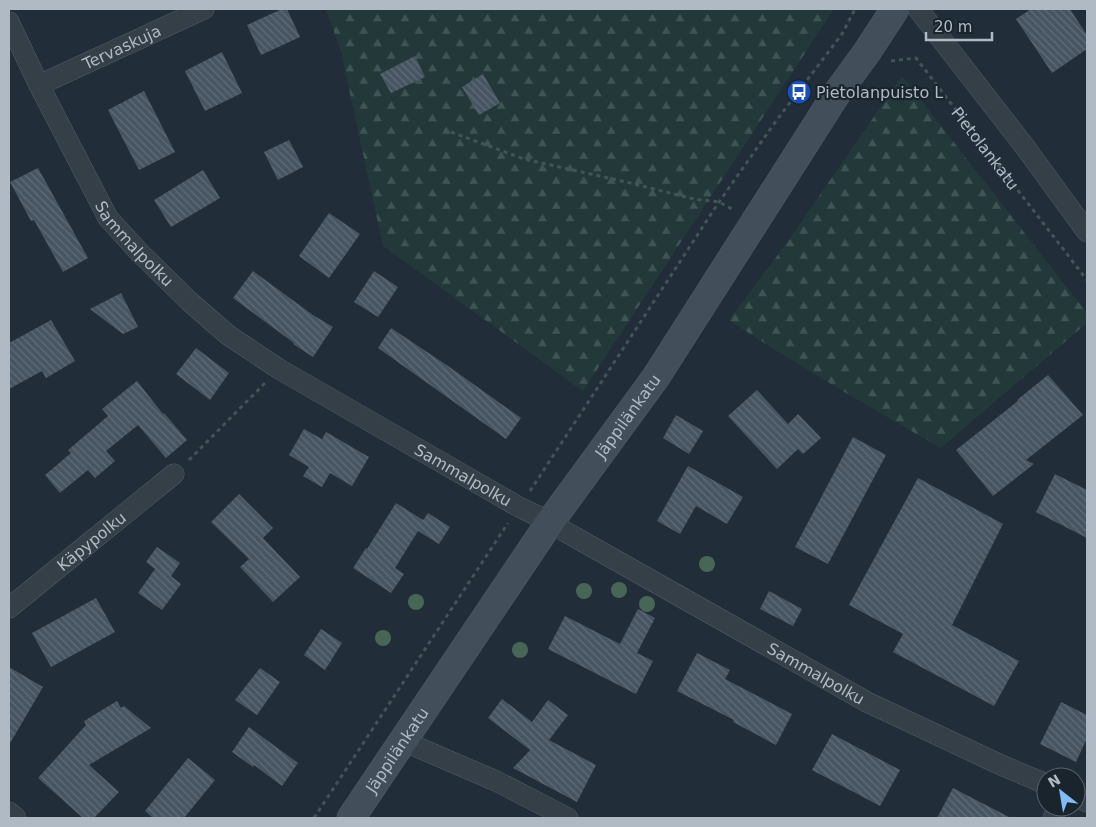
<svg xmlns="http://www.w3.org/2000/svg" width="1096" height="827" font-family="'DejaVu Sans',sans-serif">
<defs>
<pattern id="forest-firs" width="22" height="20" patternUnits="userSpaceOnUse" patternTransform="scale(1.25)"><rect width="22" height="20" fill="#233939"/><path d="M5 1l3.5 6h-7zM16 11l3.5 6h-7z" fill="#405454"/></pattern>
<pattern id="building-back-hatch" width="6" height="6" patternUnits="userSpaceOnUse" patternTransform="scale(1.25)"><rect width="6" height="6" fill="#475562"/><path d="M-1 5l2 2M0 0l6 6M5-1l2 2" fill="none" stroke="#5f6b77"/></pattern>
</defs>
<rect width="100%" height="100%" fill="#212d38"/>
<g fill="url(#forest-firs)">
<polygon points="326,9 834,9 583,391 383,246 341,52"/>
<path d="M902 76 1087 313V323L941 448C869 407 798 366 729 320L786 244Z"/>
</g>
<g fill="url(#building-back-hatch)">
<polygon points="282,9 287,9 300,37 261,55 247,25"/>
<polygon points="1031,9 1070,9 1087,35 1087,49 1052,73 1016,19"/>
<polygon points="222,52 242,93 205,111 185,71"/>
<polygon points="415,56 425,77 391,93 380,74"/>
<polygon points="483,74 500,103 479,115 462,87"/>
<polygon points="144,91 175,152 139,170 108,110"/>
<polygon points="289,140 303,167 278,180 264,152"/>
<polygon points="38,168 88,258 63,272 34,220 31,221 10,182"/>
<polygon points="203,170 220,198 171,227 154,200"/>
<polygon points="329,213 360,234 329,278 299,256"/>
<polygon points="253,271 313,315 333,327 313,357 293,344 294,343 233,298"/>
<polygon points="374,271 398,287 378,317 354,302"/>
<polygon points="121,293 138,327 123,334 90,309"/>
<polygon points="51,320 75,361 46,378 42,371 9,389 9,343"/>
<polygon points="391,328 448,366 521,418 506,439 378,348"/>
<polygon points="196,348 229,373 210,400 176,374"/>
<polygon points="1048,375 1083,415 1026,460 1034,464 993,496 956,450 1018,401 1017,400"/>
<polygon points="137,381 163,414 164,413 187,440 166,458 138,425 106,451 115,461 95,478 88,470 60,493 45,475 71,453 68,450 108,416 102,409"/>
<polygon points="757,390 788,424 798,414 821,438 803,454 798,449 777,469 728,416"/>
<polygon points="676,415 703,431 689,454 663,438"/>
<polygon points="304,429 322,439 326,432 369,457 352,486 330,473 322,487 303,476 309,467 289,455"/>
<polygon points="853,437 886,455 828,564 795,547"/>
<polygon points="688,466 743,497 727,524 696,506 680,534 657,521"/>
<polygon points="1055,474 1087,490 1087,538 1036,512"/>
<polygon points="918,478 1003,524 952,625 1019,661 994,706 893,652 903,634 849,605"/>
<polygon points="239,494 273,528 263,538 300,577 273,602 240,567 249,559 211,522"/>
<polygon points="396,503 423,520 428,513 450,527 439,544 418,531 395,568 404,574 391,593 353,568 366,548 367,549"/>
<polygon points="157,547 180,563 171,576 181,584 162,610 138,593 155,569 146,562"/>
<polygon points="769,591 802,609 793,626 760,609"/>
<polygon points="96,598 115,632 51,667 32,633"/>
<polygon points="638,609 655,618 637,653 653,661 636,694 548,649 565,616 620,644"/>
<polygon points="321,629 342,643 325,670 304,655"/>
<polygon points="697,653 730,670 725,679 792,714 776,745 733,722 734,720 677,691"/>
<polygon points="9,667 43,687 9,745"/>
<polygon points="260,668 280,682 257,715 235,700"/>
<polygon points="502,699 532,722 548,700 568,715 549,740 596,765 577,802 513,768 530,750 488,718"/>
<polygon points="117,701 121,708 124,706 151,728 89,765 119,792 94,818 83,818 38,778 86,725 84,721"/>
<polygon points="1061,702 1087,715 1087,738 1076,762 1040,744"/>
<polygon points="249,727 298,763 282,786 254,765 253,767 232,752"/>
<polygon points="832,734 900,770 880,806 812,770"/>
<polygon points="188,758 215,780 184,818 153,818 145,811"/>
<polygon points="953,788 1011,818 937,818"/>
</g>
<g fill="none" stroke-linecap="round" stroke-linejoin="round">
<defs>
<g id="street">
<polyline points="918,9 1022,143 1087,232"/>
<path id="s2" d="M9 22 39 85 108 218 140 253 189 301 228 335 279 369 519 507 550 522 564 531 867 702 1001 765 1046 784"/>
<path id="s3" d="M39 85 204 9"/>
<path id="s4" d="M9 608 174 474"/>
<polyline points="403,741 496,781 568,818"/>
<polyline points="1076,797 1087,802"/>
<polyline points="9,812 16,818"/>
<polyline points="1053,818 1058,807"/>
</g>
<g id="secondary">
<path id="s5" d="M351 818 550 522 656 377 837 93 867 52 895 9"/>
</g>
</defs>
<use href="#street" stroke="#525d66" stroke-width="21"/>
<use href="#secondary" stroke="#525d66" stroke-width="29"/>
<g stroke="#415556" stroke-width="3" stroke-dasharray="4 4" stroke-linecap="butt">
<path id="s1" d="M891 61 916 58 1087 280"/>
<polyline points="451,132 524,159 626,182 694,199 719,202 734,210"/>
<polyline points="189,460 265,383"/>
<polyline points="530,491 719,202 776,121 842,34 855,9"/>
<polyline points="314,818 508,523"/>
</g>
<use href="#street" stroke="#353f48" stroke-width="20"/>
<use href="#secondary" stroke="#434e5b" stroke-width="28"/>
</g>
<g fill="#486655">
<circle cx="707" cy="564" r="8"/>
<circle cx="619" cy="590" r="8"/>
<circle cx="584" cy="591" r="8"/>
<circle cx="416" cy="602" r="8"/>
<circle cx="647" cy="604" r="8"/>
<circle cx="383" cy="638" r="8"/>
<circle cx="520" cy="650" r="8"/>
</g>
<defs>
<symbol id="bus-disc" viewBox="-11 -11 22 22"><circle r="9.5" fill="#1a4fb4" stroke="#1a242d"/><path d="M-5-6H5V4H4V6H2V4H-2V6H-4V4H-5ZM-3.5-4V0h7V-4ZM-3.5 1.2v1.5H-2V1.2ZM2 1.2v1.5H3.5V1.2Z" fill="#fff"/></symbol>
</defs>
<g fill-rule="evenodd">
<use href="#bus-disc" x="785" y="78" width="28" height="28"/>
</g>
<g text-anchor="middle" stroke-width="4.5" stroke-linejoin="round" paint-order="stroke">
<g font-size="16" fill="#afbac5" stroke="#1a242d">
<text dy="6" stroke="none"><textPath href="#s3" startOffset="91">Tervaskuja</textPath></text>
<text dy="6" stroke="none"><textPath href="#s1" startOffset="139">Pietolankatu</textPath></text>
<text dy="6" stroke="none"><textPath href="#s2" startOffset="256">Sammalpolku</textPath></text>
<text dy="6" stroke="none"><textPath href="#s5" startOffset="488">Jäppilänkatu</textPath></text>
<text dy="6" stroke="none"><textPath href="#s2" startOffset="661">Sammalpolku</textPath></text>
<text dy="6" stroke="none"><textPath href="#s4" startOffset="106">Käpypolku</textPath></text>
<text dy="6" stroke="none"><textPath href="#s2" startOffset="1066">Sammalpolku</textPath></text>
<text dy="6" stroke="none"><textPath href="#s5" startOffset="82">Jäppilänkatu</textPath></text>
</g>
<g font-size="16" fill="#afbac5" stroke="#1a242d" text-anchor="start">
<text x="816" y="98">Pietolanpuisto L</text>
</g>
</g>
<rect width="1096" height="827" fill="none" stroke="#afbac5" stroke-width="20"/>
<g transform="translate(1061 792) rotate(329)"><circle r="24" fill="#1a242d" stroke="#56606a"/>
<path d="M0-4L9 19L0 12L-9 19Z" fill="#83bbf6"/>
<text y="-8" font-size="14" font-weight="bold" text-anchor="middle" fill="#afbac5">N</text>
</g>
<path d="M926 32v8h66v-8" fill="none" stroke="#afbac5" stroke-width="2.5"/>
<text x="934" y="32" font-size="15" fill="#afbac5" stroke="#1a242d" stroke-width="4" paint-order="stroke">20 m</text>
</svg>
